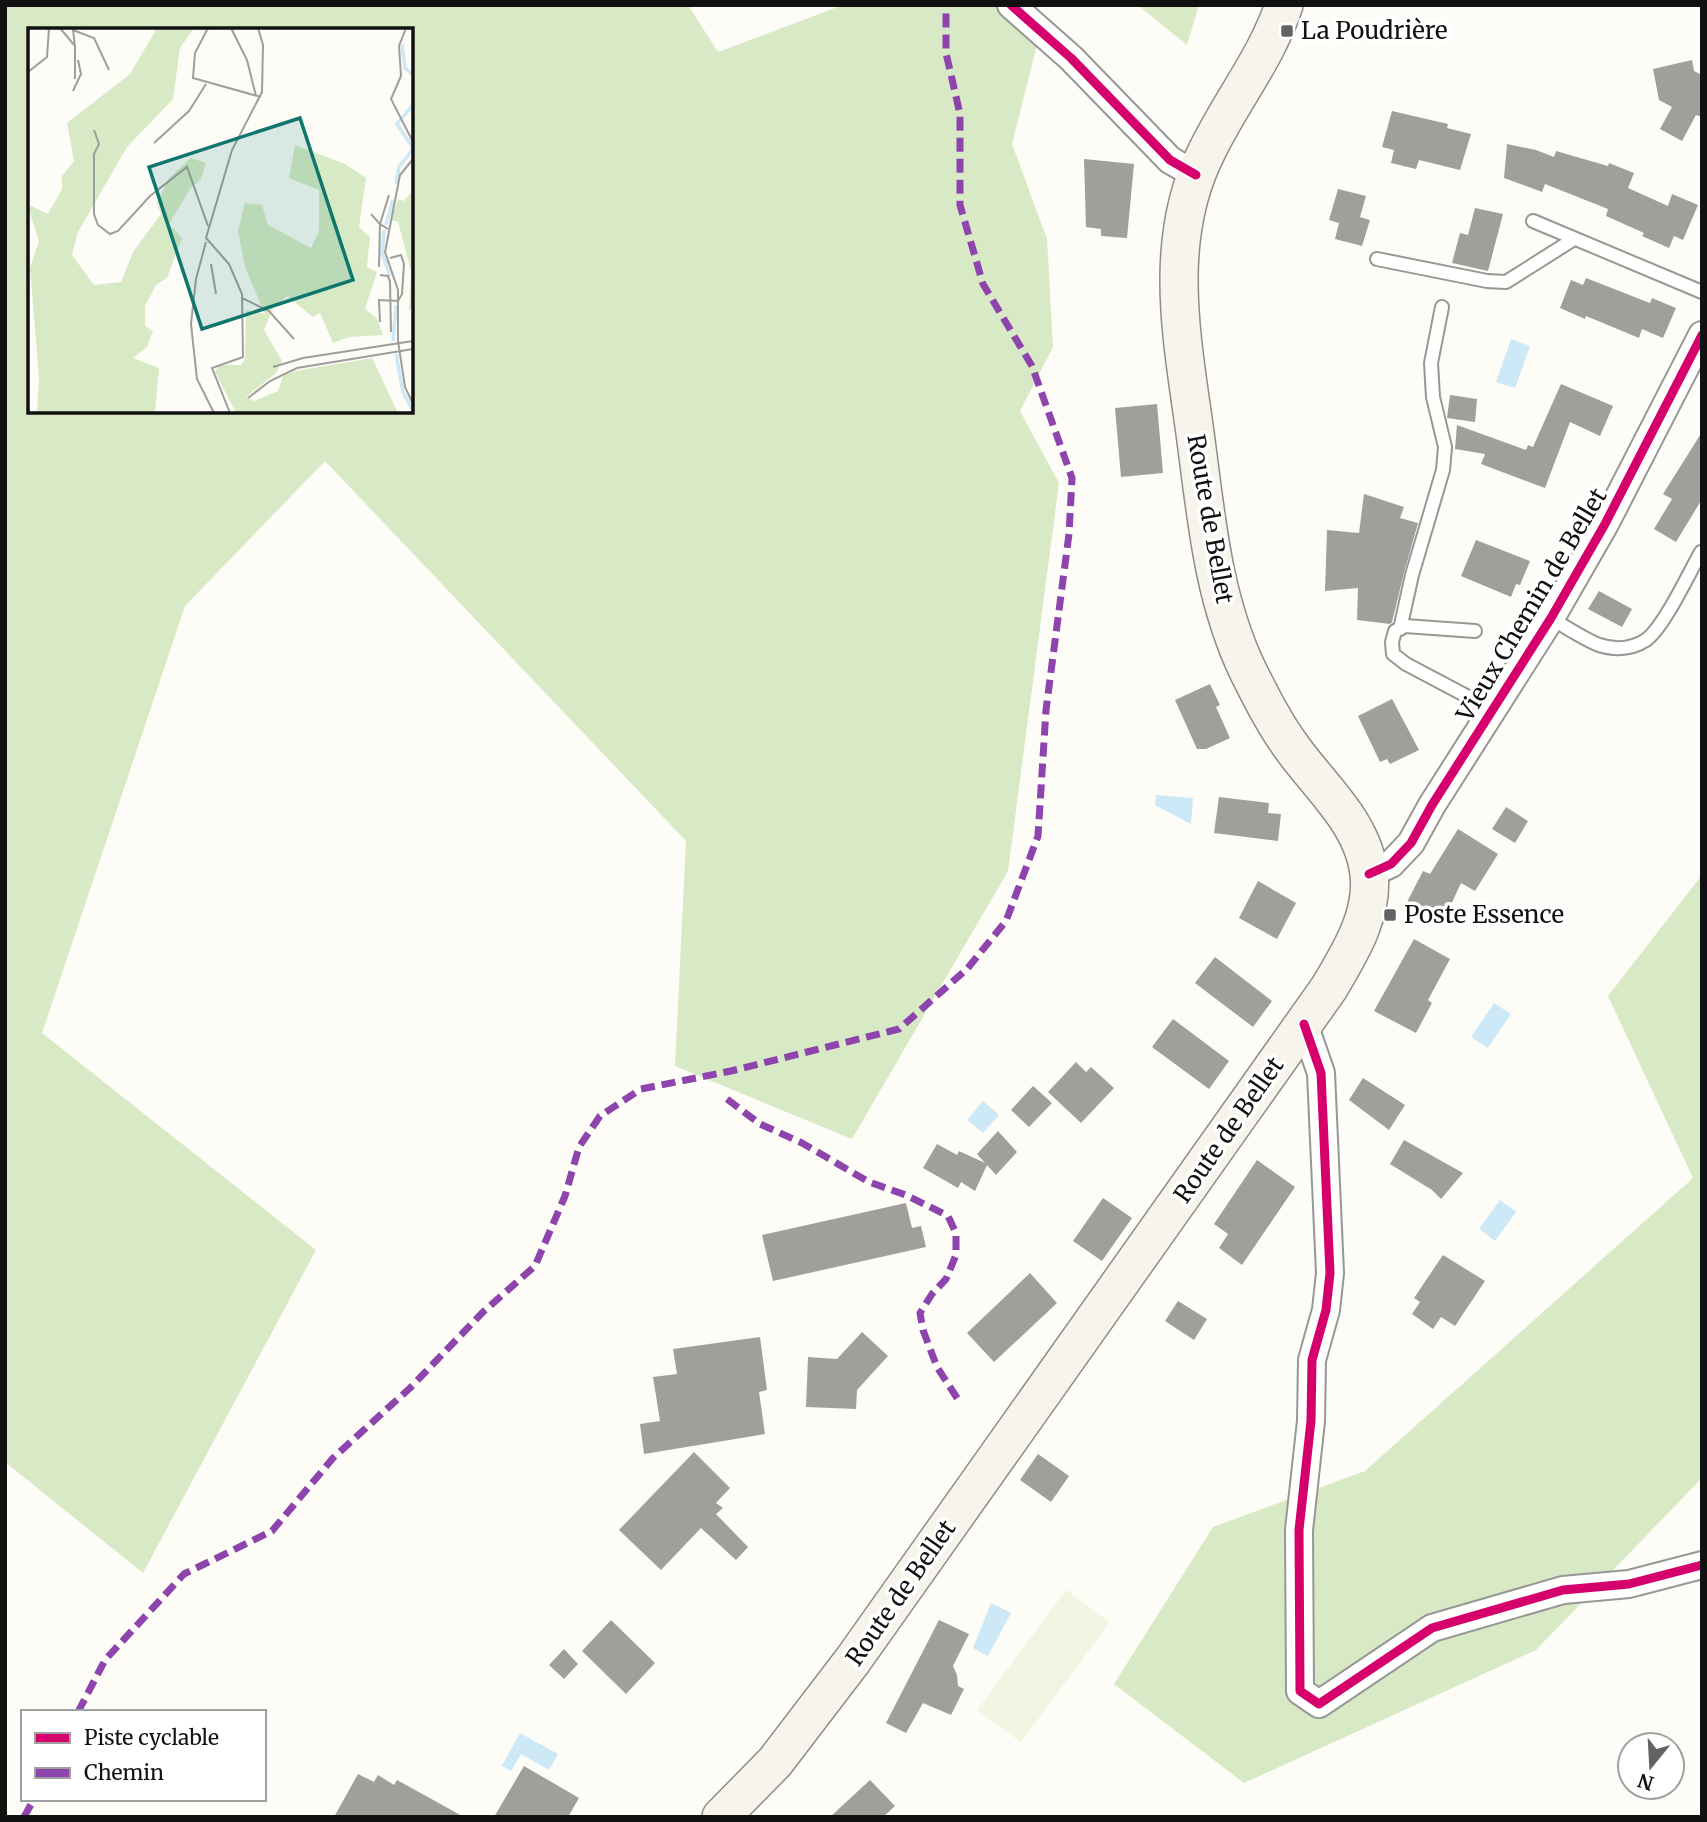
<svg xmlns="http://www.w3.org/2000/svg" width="1707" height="1822" font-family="Merriweather,serif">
<rect width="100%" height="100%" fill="#fdfcf7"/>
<g fill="#d8eac5" fill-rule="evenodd">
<path d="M5 5H688L718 52 843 5H1036L1044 17 1012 144 1047 239 1053 347 1020 411 1059 483 1008 871 852 1139 675 1066 686 841 325 461 185 606 42 1033 316 1250 143 1573 5 1462ZM30 30H411V411H30Z"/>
<polygon points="1138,5 1199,5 1187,45"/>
<polygon points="1702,875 1702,1478 1536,1650 1244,1783 1114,1684 1213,1527 1365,1471 1693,1178 1608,996"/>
</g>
<polygon fill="#f0f6e1" points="1066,1590 1110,1622 1021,1742 977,1710"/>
<g fill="#cde8f7">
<polygon points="1511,339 1530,346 1515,388 1496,382"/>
<polygon points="1156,795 1193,798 1191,824 1155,805"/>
<polygon points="1494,1003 1511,1014 1488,1048 1471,1037"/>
<polygon points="983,1101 999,1115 983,1133 967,1120"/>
<polygon points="1500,1200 1516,1212 1495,1241 1479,1229"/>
<polygon points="991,1603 1011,1613 988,1656 973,1648"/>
<polygon points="520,1733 558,1754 549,1770 521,1754 511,1771 502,1766"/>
</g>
<g fill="#a19f9c">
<polygon points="1692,60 1694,71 1702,75 1702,117 1696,115 1682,141 1660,129 1672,107 1659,100 1653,69"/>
<polygon points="1392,111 1448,124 1447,128 1471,134 1460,170 1419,160 1416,169 1391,163 1394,150 1382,147"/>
<polygon points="1507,144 1536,150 1554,157 1556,151 1608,166 1609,163 1634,173 1628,188 1668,206 1672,194 1698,205 1683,240 1674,236 1669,248 1642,236 1644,233 1606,216 1608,209 1545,184 1542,192 1504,178"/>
<polygon points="1084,159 1134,164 1127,238 1101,236 1101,229 1086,227"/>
<polygon points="1338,189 1366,196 1360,217 1370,220 1362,246 1335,239 1339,223 1329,220"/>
<polygon points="1475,208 1503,214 1488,271 1452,263 1460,233 1468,235"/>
<polygon points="1586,278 1650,303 1652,298 1676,308 1663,338 1642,329 1639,338 1586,316 1585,319 1560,308 1571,280 1583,285"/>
<polygon points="1561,384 1613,406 1600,436 1570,422 1545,488 1481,464 1485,454 1455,449 1457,425 1526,450 1528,445 1533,447"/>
<polygon points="1450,395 1477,399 1475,422 1447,418"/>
<polygon points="1157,404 1163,473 1121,477 1115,408"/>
<polygon points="1702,432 1702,499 1676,542 1654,529 1672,499 1663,494"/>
<polygon points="1364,494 1404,507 1400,518 1418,523 1404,573 1392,622 1390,624 1357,620 1358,588 1325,591 1327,530 1359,533"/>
<polygon points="1476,540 1530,561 1520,585 1516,584 1511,597 1461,576"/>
<polygon points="1599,591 1632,609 1622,627 1588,609"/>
<polygon points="1210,684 1220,705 1216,707 1230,738 1206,749 1197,749 1175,700"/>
<polygon points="1392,699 1419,750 1390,764 1387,759 1380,762 1358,716"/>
<polygon points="1219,797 1269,803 1268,813 1281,814 1278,841 1214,833"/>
<polygon points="1506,807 1528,821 1515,843 1492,829"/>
<polygon points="1458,829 1498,854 1475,891 1461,883 1442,924 1405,906 1423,871 1430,874"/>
<polygon points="1258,881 1296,903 1277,939 1239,918"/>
<polygon points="1414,939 1450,959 1428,1000 1432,1003 1416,1033 1374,1011"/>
<polygon points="1215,957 1272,1001 1253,1027 1195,983"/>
<polygon points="1173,1019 1229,1061 1209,1089 1152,1047"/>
<polygon points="1076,1062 1086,1072 1091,1067 1114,1088 1081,1123 1048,1092"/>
<polygon points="1363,1078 1405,1105 1389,1130 1349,1100"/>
<polygon points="1033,1086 1052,1103 1029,1127 1011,1110"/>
<polygon points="998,1131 1017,1152 996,1175 987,1165 975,1191 961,1182 958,1188 923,1168 937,1144 957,1155 959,1151 985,1163 977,1154"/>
<polygon points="1404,1140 1463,1173 1441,1199 1432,1190 1390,1164"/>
<polygon points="1257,1160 1295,1187 1242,1265 1219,1248 1228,1234 1214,1224"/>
<polygon points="1103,1198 1132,1218 1102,1261 1073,1241"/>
<polygon points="906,1203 912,1228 921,1226 926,1247 773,1281 762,1235"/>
<polygon points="1443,1255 1485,1281 1455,1326 1441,1317 1433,1329 1412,1314 1420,1302 1414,1298"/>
<polygon points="1030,1273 1057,1303 994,1362 967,1333"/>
<polygon points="1178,1301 1207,1319 1194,1340 1165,1321"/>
<polygon points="862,1332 888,1356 857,1390 856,1409 806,1407 808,1357 837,1359"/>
<polygon points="760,1337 767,1390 759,1392 765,1434 644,1454 640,1424 660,1421 653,1377 677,1374 673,1349"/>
<polygon points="694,1452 730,1488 716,1503 723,1508 716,1514 748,1547 736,1560 701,1528 661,1570 619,1530"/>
<polygon points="1038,1454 1069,1476 1051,1502 1020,1480"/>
<polygon points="611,1620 655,1663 626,1694 582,1651"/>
<polygon points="939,1620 969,1634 953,1666 957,1675 958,1686 964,1689 951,1715 923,1703 906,1733 886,1723"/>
<polygon points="564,1649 578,1664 564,1679 549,1665"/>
<polygon points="524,1766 579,1798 568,1817 494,1817"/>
<polygon points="358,1774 374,1782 378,1775 394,1785 397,1780 464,1817 334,1817"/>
<polygon points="870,1780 895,1806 883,1817 830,1817"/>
</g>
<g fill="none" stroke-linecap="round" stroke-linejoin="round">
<defs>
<g id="lane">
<polyline points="1533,221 1702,292"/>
<polyline points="1377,259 1487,281 1506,282 1574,239"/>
<path d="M1551 618C1567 628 1582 638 1599 645 1615 650 1632 649 1646 640 1664 627 1689 573 1701 552"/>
<polyline points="1400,629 1412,575 1443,470 1445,447 1433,397 1431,363 1442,307"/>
<polyline points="1475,631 1405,626 1395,631 1392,642 1393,654 1406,664 1493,710"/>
</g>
<g id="street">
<polyline points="1011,5 1071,58 1170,160 1196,175"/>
<polyline points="1369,874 1391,864 1411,843 1432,805 1551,618 1605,524 1702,335"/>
<polyline points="1304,1024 1321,1073 1330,1273 1326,1310 1312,1360 1311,1421 1299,1530 1300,1691 1319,1704 1432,1628 1563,1590 1629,1584 1702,1565"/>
</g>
<path id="secondary" d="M721 1817 775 1762 853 1660 1329 988C1349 954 1374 915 1369 874 1364 824 1321 788 1293 749 1275 725 1261 697 1248 671 1212 596 1206 514 1195 433 1188 382 1179 331 1179 280 1179 236 1187 190 1207 151 1231 101 1266 59 1284 5"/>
</defs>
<use href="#lane" stroke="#979795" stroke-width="16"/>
<use href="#street" stroke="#979795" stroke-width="30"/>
<use href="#secondary" stroke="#8e8d8b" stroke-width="40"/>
<use href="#lane" stroke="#fffffe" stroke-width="12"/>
<use href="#street" stroke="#fffffe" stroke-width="26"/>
<use href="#secondary" stroke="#f6f4eb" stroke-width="37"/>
<g stroke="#8e44ad" stroke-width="7" stroke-dasharray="14 7" stroke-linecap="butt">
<polyline points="727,1099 760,1124 802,1143 869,1182 906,1195 948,1216 956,1233 956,1255 946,1279 932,1294 920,1313 923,1330 937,1367 959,1401"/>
<polyline points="78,1712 105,1660 184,1574 272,1531 333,1458 410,1388 483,1312 535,1266 565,1196 579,1147 600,1116 641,1089 731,1071 899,1029 967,969 1006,921 1038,836 1046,710 1069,534 1072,478 1032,366 983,284 960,205 960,114 946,53 946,5"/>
<polyline points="24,1817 34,1799"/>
</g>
<defs>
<g id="cycleway">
<polyline points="1011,5 1071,58 1170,160 1196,175"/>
<polyline points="1369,874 1391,864 1411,843 1432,805 1551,618 1605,524 1702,335"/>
<polyline points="1304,1024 1321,1073 1330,1273 1326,1310 1312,1360 1311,1421 1299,1530 1300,1691 1319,1704 1432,1628 1563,1590 1629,1584 1702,1565"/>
</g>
</defs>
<use href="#cycleway" stroke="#fff" stroke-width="13"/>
<use href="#cycleway" stroke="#d6006c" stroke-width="9"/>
</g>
<g fill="#646362" stroke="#fff" stroke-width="2.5">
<rect x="1280" y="24" width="14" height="14" rx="3.5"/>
<rect x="1383" y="908" width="14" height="14" rx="3.5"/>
</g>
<g text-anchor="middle" stroke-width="7" stroke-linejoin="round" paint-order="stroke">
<g font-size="24" fill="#111" stroke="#fff" text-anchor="start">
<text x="1301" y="39">La Poudrière</text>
<text x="1404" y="923">Poste Essence</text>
</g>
<g font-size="24" fill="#111" stroke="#fff">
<text transform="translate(1210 519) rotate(80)" y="8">Route de Bellet</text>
<text transform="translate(1532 605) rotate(-59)" y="8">Vieux Chemin de Bellet</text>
<text transform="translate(1229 1130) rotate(-55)" y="8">Route de Bellet</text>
<text transform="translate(901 1593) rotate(-55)" y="8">Route de Bellet</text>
</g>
</g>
<g transform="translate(28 28)">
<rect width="385" height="385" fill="#fdfcf7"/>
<path d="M129 0H166L152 20 145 71 99 119 50 204 44 227 66 257 93 254 105 224 133 186 129 175 141 150 163 130 178 135 173 151 162 161 141 196 154 210 139 250 128 257 117 278V298L125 303 119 319 105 330 131 340 127 385H9L11 350 2 240 11 213 1 182 3 178 20 186 34 161V148L46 133 39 95 102 46ZM267 117 317 136 338 150 331 199 342 209 339 239 349 244 337 281 349 290 355 307 321 309 305 315 292 285 285 289 259 268 245 280 236 302 254 333 248 345 218 369 226 373 250 363 255 348 268 343 344 330 370 385H208L187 344 191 337H213L217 331 218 282 237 286 217 239 210 203 217 175 234 177 240 197 283 220 291 203V162L261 150ZM385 163V278L381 284 383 243 370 194 363 192 370 171 376 173Z" fill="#d8eac5"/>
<path fill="none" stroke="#cde8f7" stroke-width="3.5" d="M374 16 377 40 385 47M385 120 369 96 385 77M368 156 371 139 385 121M358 197 365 172M356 202 354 225 362 248M365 313 368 277M368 326 375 364 385 383"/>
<path fill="none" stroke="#9f9e9b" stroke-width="2" d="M32 0 47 18V51M180 0 167 25 165 50 233 69M203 0 219 32 228 68M378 0 371 18 373 48 363 71 385 114M47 18 45 2 66 10 81 42M0 44 19 29 21 0M45 63 53 46 50 32M66 102 71 116 66 126V186L70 197 82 206 90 203 122 168 159 139 180 198M126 115 161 83 178 56M385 131 372 147 357 224 370 262V313L377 359 385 376M343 186 352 196 351 239M360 201 352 196 361 167M178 214 168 251 163 296 169 351 186 385M183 236 188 266M352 247 360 248 362 254 363 304M214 270 241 283 266 311M352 294 351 272 370 273 374 266 376 236 373 227 362 230M245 339 275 330 385 313M220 370 242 353 269 340 385 321M202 385 184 340 215 329 214 266 201 236 178 210 204 122 234 64 235 17 230 0"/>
<path fill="#0f766e" fill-opacity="0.15" stroke="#0f766e" stroke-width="3.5" d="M272 90 325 252 174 301 121 139Z"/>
<rect width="385" height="385" fill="none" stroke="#111" stroke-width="3.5"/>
</g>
<rect width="1707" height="1822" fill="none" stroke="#111111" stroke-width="14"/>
<rect x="21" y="1710" width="245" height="91" fill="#ffffff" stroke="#a0a0a0" stroke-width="2"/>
<rect x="35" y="1733" width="35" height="10" fill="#d6006c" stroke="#a0a0a0" stroke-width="2"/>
<text x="84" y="1745" font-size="21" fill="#111111">Piste cyclable</text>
<rect x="35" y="1768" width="35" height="10" fill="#8e44ad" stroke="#a0a0a0" stroke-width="2"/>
<text x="84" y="1780" font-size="21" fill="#111111">Chemin</text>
<g transform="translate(1651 1766) rotate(198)"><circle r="33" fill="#ffffff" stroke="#a0a0a0" stroke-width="2"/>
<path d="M0-5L12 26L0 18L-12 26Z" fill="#646362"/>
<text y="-10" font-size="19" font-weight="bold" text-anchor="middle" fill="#111111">N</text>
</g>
</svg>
